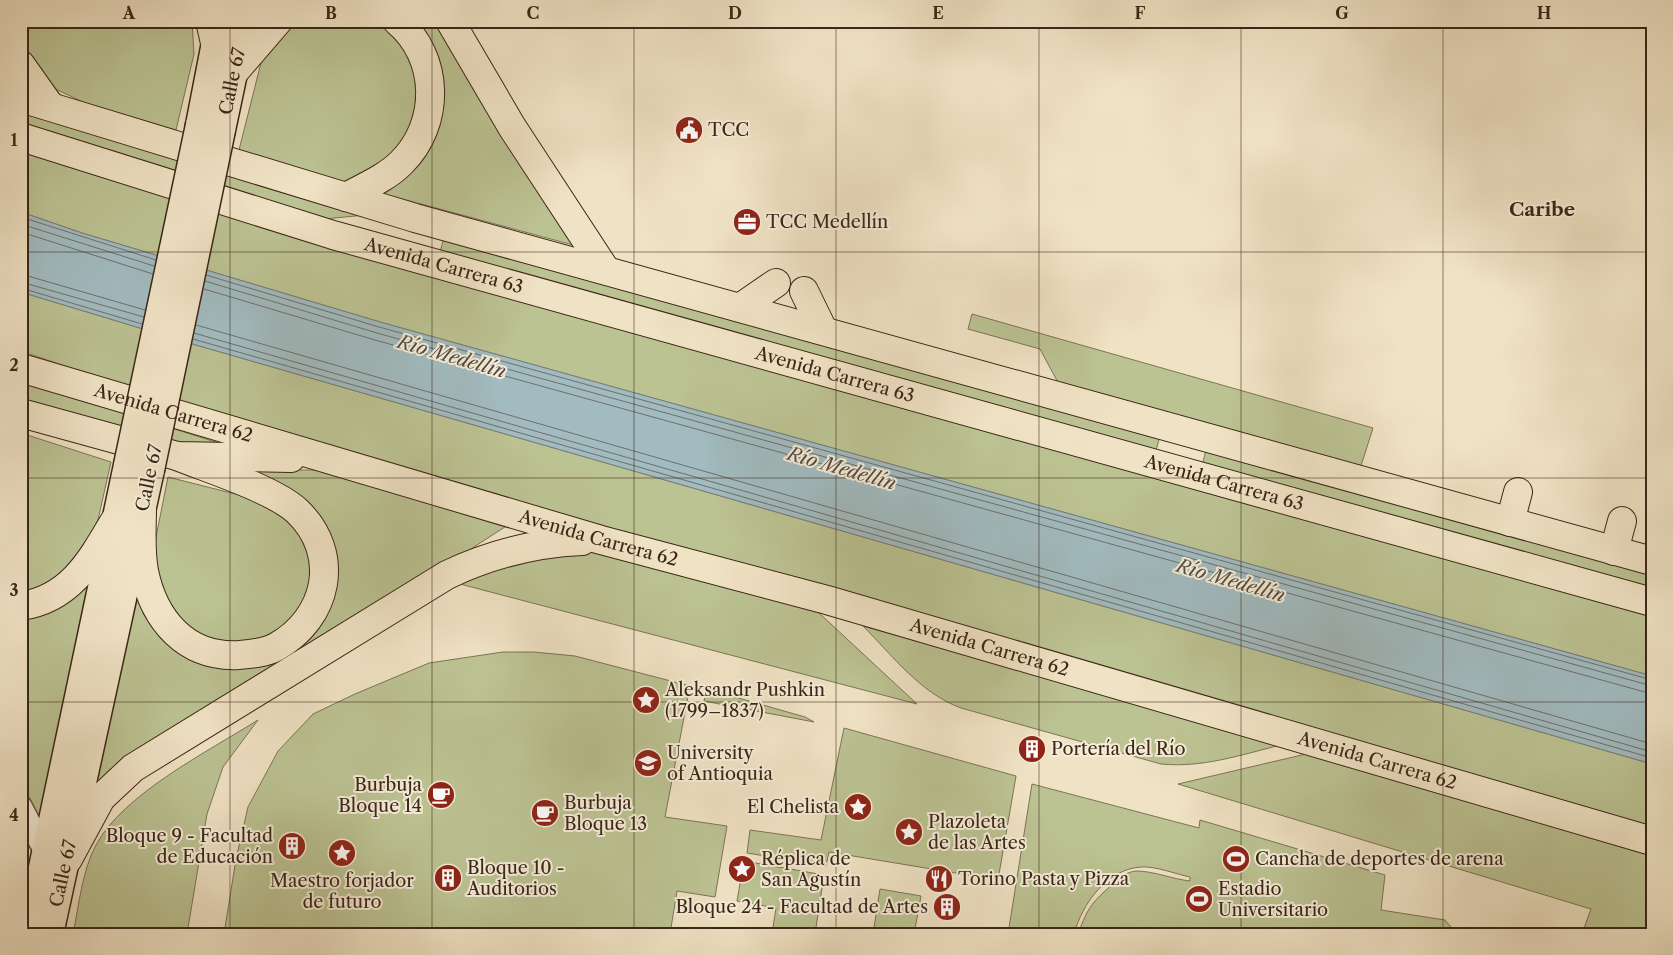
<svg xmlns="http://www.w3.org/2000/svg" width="1673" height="955" font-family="'Libre Caslon Text',serif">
<rect width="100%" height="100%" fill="#f0e3c5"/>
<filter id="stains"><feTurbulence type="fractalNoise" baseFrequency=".004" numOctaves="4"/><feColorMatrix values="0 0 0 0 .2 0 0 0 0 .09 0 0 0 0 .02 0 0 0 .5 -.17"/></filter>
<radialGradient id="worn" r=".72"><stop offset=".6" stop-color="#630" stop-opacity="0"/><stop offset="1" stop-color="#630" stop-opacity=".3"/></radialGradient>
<g fill="#bcc393" stroke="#7c7455">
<polygon points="22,21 192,21 194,54 176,130 83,102 45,84 26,53"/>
<polygon points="295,21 386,21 423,71 411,136 368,176 341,183 239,150 267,39"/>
<polygon points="412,21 445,21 584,248 377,192 433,130"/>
<polygon points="21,109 366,215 314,220 21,128"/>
<polygon points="21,144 1652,612 1652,676 380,322 82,233 21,212"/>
<polygon points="444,237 1160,436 1155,454 439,256"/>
<polygon points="21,292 196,345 1652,764 1652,829 627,533 182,407 21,351"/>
<polygon points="972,314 1373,428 1359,472 1062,390 1040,349 968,329"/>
<polygon points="21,380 39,386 247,452 188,450 21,398"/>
<polygon points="21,433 111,462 93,542 79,566 21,597"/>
<polygon points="1206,450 1652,573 1652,591 1202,466"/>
<polygon points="245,470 323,470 508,525 123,773 84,810 133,582 144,615 166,640 218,661 317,622 302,498 283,485"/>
<polygon points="168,477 247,497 283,512 316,551 308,602 272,637 229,647 194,637 158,591 152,557"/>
<polygon points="588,546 818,612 917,704 460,584 535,553"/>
<polygon points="96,573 42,825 21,787 21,616"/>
<path d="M863 626 1281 745C1240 755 1203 768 1161 764L961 708C920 693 893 656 863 626Z"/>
<polygon points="503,652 534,652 575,656 690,686 665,817 727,826 715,897 677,891 670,934 224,934 236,859 248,807 278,751 313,714 355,694 429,663"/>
<polygon points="707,689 805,717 814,722 704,701"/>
<path d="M258 720 223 767 207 814 187 934H73C79 905 82 871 96 845 123 794 209 751 258 720Z"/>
<polygon points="844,728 1016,776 998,880 829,852 826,866 747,853 750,830 821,840"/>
<polygon points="1306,754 1652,852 1652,934 1582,934 1591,909 1178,784"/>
<path d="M1032 784 1199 828 1200 820 1385 875 1381 910 1445 920 1457 934H1153V930L1136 934H1078C1088 907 1092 902 1113 884 1120 878 1126 872 1136 871 1154 871 1172 879 1190 881V877C1175 874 1156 866 1141 867 1107 869 1082 904 1074 934H1008Z"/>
<polygon points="744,861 824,875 815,934 772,934 776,908 737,901"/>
<polygon points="880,889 921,896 914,934 873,934"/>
</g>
<polygon fill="#a1bbc0" stroke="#787f7c" points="21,212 82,233 380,322 1652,676 1652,764 196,345 21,292"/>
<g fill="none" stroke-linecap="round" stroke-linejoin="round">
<g stroke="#6e706c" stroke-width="1">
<polyline points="21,217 156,260"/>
<polyline points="21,224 154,266"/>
<polyline points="21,232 153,274"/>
<polyline points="21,274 145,310"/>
<polyline points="206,275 379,327 1652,680"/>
<polyline points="205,281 377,333 1652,686"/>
<polyline points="21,282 144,317"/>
<polyline points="21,288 142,324"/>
<polyline points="204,289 375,340 1652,694"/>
<polyline points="196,325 1652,744"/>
<polyline points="194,333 1652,752"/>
<polyline points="193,339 1652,758"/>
</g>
<defs>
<polyline id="minor" points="21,806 45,852"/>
<g id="major">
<polyline points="199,125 219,22"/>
<path id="s1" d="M222 130 245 21"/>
<polyline points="28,934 127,465"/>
<path id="s2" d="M50 934 151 470"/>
</g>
<g id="highway">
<polyline points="210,21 215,43"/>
<polyline points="450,21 512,127 605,269"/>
<polyline points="21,65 50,106"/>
<polyline points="235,71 278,21"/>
<polyline points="21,98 415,218 1652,561"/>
<path id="s3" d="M21 137 333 235 1652 602"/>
<path d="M346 197C364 187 386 178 401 163 441 124 440 57 397 21"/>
<polyline points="804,291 823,330"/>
<polyline points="741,307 776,283"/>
<path id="s4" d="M21 368 601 540 827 600 1652 841"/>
<polyline points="21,413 177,456 291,458"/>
<path d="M142 507C142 528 140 550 144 571 154 620 186 658 239 655 251 654 265 653 276 647 328 618 342 554 297 511 273 489 209 469 177 456"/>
<polyline points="1510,522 1518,492"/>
<polyline points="1614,551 1622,521"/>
<path d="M21 606C71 599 92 559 115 520"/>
<path d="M68 859 101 798 133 768 447 575C491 554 533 543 582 541"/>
</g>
</defs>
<use href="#minor" stroke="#685542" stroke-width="24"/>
<use href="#major" stroke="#3b2617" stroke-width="29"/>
<use href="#highway" stroke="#3b2617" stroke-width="30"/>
<use href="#minor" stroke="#f5edd9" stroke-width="21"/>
<use href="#major" stroke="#f0e3c5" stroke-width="26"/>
<use href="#highway" stroke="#f0e3c5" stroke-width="28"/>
<defs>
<g id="major-bridge">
<polyline points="127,465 199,125"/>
<polyline points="151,470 222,130"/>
</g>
</defs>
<use href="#major-bridge" stroke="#3b2617" stroke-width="29" stroke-linecap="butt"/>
<use href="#major-bridge" stroke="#f0e3c5" stroke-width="26"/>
</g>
<path fill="none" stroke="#3b2617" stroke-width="1" stroke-opacity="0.55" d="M230 21V934M432 21V934M634 21V934M836 21V934M1039 21V934M1241 21V934M1443 21V934M21 252H1652M21 478H1652M21 702H1652"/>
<defs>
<symbol id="civic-disc" viewBox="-11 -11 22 22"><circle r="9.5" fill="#8f2418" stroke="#f5edd9"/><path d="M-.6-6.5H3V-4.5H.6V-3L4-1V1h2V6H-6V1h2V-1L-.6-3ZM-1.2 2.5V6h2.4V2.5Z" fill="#fff"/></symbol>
<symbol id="office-disc" viewBox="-11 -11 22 22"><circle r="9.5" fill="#8f2418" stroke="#f5edd9"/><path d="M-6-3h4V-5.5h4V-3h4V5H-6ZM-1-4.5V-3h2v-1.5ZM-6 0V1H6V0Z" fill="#fff"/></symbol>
<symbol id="sight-disc" viewBox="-11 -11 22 22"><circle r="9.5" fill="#8f2418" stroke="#f5edd9"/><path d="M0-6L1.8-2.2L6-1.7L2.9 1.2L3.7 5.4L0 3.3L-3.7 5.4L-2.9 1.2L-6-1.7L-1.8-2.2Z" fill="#fff"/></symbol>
<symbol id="building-disc" viewBox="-11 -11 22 22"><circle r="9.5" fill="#8f2418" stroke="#f5edd9"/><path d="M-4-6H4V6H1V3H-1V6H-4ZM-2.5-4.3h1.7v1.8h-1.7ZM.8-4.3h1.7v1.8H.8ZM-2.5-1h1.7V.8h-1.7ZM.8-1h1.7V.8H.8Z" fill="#fff"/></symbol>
<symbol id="university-disc" viewBox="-11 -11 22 22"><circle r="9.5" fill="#8f2418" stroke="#f5edd9"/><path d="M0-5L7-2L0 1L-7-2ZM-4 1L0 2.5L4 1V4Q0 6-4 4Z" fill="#fff"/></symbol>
<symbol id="cafe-disc" viewBox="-11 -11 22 22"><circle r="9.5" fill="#8f2418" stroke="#f5edd9"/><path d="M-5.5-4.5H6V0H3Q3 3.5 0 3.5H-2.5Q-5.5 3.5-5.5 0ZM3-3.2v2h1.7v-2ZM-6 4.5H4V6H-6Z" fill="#fff"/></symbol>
<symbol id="stadium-disc" viewBox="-11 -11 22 22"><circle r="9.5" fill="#8f2418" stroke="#f5edd9"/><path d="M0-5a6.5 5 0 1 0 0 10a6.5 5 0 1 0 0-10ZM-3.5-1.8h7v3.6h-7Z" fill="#fff"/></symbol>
<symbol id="restaurant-disc" viewBox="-11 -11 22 22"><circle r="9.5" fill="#8f2418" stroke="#f5edd9"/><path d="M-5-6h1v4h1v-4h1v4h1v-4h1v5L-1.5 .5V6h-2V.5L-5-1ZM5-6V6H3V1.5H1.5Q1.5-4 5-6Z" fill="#fff"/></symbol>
</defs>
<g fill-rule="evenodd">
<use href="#civic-disc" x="673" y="114" width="32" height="32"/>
<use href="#office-disc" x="731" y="206" width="32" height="32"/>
<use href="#sight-disc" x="630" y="684" width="32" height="32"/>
<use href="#building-disc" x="1016" y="733" width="32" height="32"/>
<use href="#university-disc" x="632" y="747" width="32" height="32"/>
<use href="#cafe-disc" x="425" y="779" width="32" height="32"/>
<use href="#sight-disc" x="842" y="791" width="32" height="32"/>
<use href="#cafe-disc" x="529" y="797" width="32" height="32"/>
<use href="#sight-disc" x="893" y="816" width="32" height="32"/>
<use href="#building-disc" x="276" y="830" width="32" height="32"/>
<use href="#sight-disc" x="326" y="837" width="32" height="32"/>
<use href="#stadium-disc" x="1220" y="843" width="32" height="32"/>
<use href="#sight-disc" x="726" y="853" width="32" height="32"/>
<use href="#building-disc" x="432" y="862" width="32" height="32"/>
<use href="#restaurant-disc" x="923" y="863" width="32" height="32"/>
<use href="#stadium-disc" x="1183" y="883" width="32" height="32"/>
<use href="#building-disc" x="931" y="891" width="32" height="32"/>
</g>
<g text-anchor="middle" stroke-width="4" stroke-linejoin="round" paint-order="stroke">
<g font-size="18" fill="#3b2617" stroke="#f5edd9">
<text dy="6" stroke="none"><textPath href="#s1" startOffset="50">Calle 67</textPath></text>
<text dy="6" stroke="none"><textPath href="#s3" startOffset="442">Avenida Carrera 63</textPath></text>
<text dy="6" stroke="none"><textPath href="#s3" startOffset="848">Avenida Carrera 63</textPath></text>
<text dy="6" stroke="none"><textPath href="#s4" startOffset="159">Avenida Carrera 62</textPath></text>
<text transform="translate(149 478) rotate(-78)" y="6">Calle 67</text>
<text dy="6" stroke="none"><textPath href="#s3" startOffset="1252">Avenida Carrera 63</textPath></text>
<text dy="6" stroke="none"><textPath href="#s4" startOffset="602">Avenida Carrera 62</textPath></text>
<text dy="6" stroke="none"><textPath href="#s4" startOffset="1008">Avenida Carrera 62</textPath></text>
<text dy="6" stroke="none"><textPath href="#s4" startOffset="1412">Avenida Carrera 62</textPath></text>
<text dy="6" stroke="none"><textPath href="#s2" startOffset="62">Calle 67</textPath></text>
</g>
<g font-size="18" fill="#3b2617" stroke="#f5edd9" text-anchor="start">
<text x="708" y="136">TCC</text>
<text x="766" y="228">TCC Medellín</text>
<text x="665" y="696">Aleksandr Pushkin<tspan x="665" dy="21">(1799–1837)</tspan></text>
<text x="1051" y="755">Portería del Río</text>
<text x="667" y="759">University<tspan x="667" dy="21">of Antioquia</tspan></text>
<text x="422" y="791" text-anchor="end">Burbuja<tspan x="422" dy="21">Bloque 14</tspan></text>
<text x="564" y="809">Burbuja<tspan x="564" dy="21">Bloque 13</tspan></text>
<text x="839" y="813" text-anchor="end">El Chelista</text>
<text x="928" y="828">Plazoleta<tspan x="928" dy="21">de las Artes</tspan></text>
<text x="273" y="842" text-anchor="end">Bloque 9 - Facultad<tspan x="273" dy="21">de Educación</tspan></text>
<text x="761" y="865">Réplica de<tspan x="761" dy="21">San Agustín</tspan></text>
<text x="1255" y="865">Cancha de deportes de arena</text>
<text x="467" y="874">Bloque 10 -<tspan x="467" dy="21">Auditorios</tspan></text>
<text x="958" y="885">Torino Pasta y Pizza</text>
<text x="342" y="887" text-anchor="middle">Maestro forjador<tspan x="342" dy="21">de futuro</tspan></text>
<text x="1218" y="895">Estadio<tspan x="1218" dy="21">Universitario</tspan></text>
<text x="928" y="913" text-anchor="end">Bloque 24 - Facultad de Artes</text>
</g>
<g font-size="19" font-weight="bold" fill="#3b2617" stroke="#f5edd9">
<text x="1542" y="216">Caribe</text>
</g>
<g font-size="19" font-style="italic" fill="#544b41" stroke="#f5edd9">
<text transform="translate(452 356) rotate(16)" y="7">Río Medellín</text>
<text transform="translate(842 468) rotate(16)" y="7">Río Medellín</text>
<text transform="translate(1231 580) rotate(16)" y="7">Río Medellín</text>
</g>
</g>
<rect width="1673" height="955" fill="none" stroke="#f0e3c5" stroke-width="55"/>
<rect x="28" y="28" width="1618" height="900" fill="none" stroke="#3b2617" stroke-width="2"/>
<g font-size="16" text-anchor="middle" font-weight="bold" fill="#3b2617">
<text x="129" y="19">A</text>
<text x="331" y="19">B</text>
<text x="533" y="19">C</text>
<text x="735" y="19">D</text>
<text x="938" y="19">E</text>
<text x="1140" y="19">F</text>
<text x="1342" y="19">G</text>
<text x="1544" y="19">H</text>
<text x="14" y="146">1</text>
<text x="14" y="371">2</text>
<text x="14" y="596">3</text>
<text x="14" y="821">4</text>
</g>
<rect width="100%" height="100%" filter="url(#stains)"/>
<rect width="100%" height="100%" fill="url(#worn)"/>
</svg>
